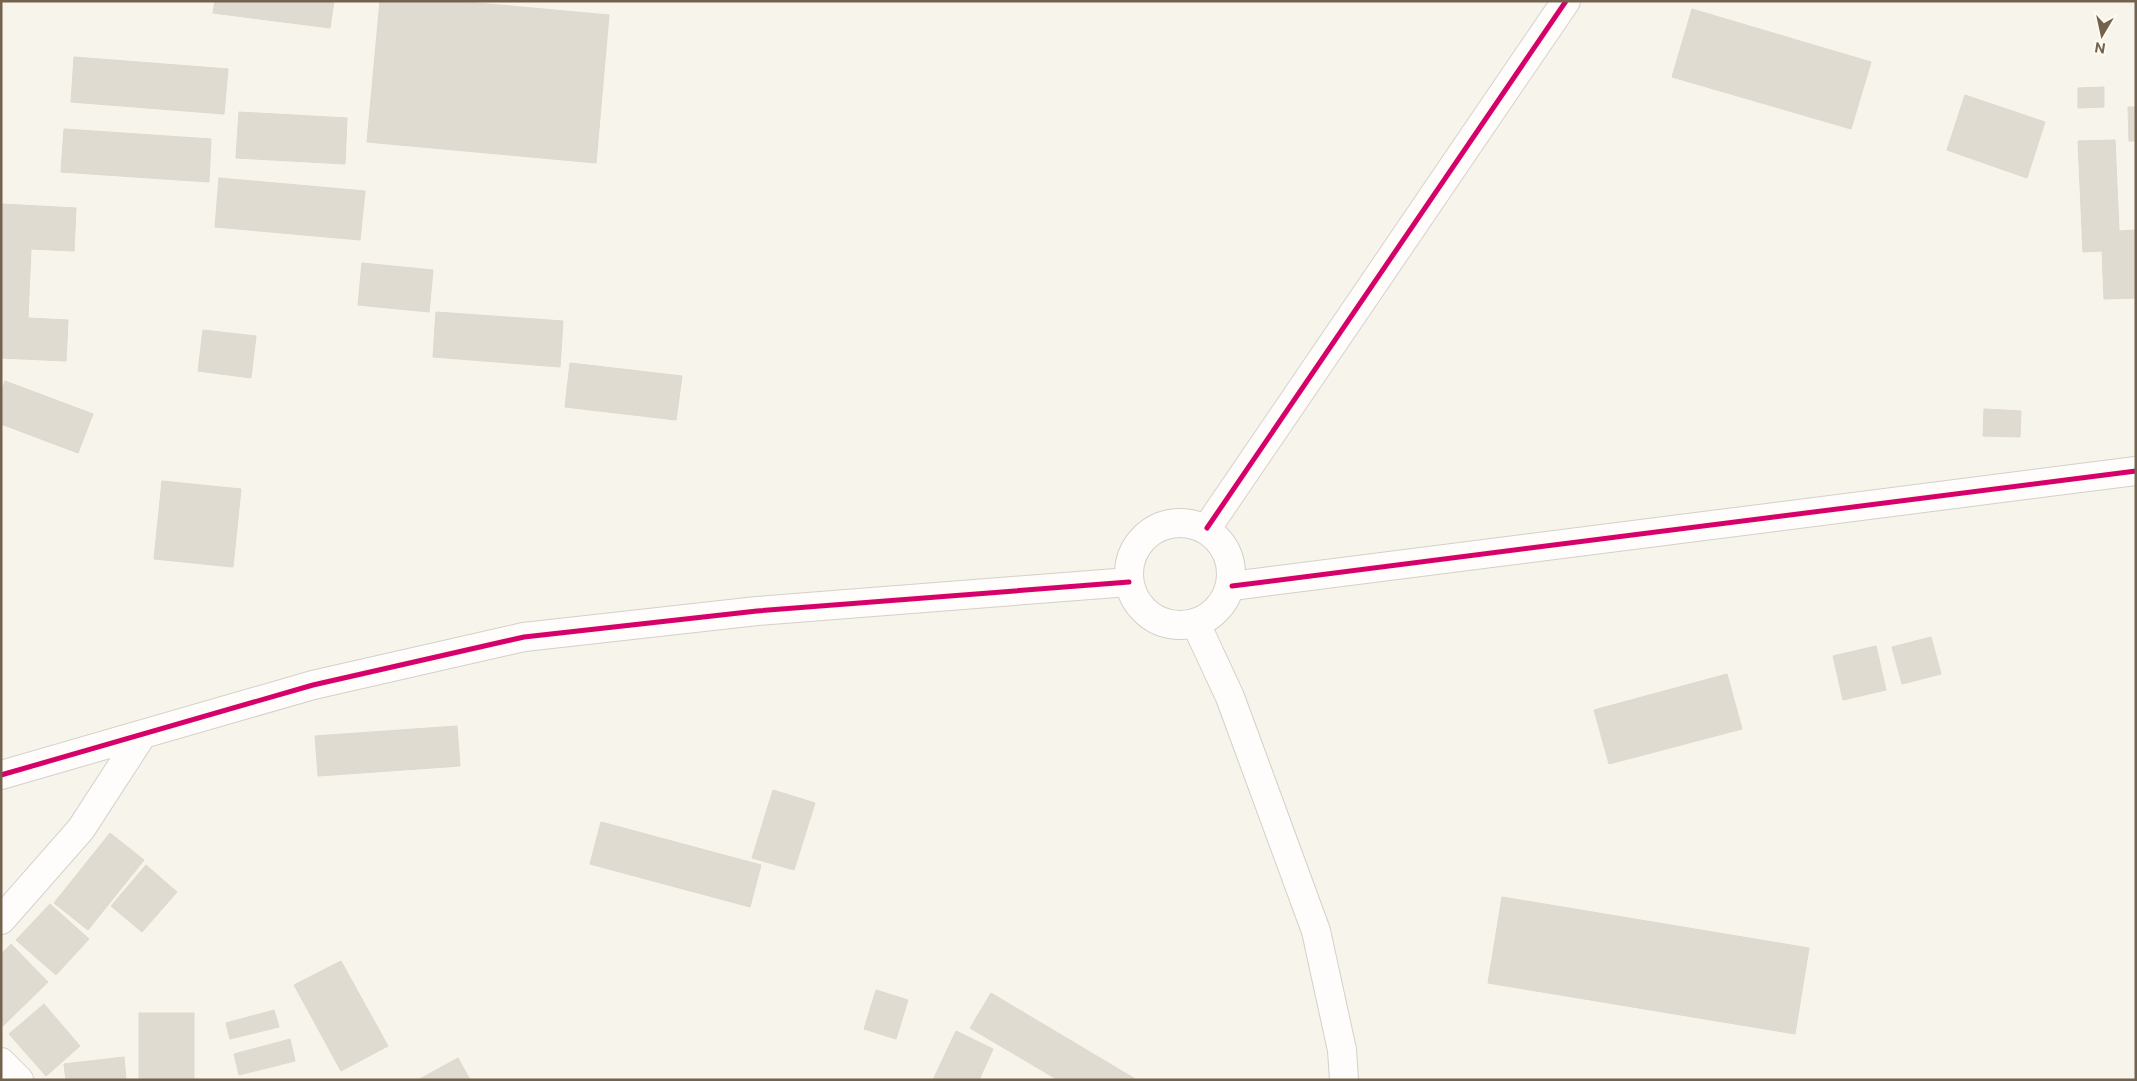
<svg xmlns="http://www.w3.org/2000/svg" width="2137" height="1081" font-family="'Public Sans',sans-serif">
<rect width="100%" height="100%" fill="#f7f4ec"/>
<g fill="#e0dbd1" stroke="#dfd9cf">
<polygon points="215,1 334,1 330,28 213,13"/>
<polygon points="380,1 456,1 609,15 596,163 367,142"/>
<polygon points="1692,9 1871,62 1851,129 1672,77"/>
<polygon points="74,57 228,69 224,114 71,102"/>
<polygon points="2104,87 2104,107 2078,108 2078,88"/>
<polygon points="1965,95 2045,122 2027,178 1947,150"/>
<polygon points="2128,107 2136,107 2136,141 2129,141"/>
<polygon points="239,112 347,118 345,164 236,158"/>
<polygon points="64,129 211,139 209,182 61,172"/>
<polygon points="2115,140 2119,231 2136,230 2136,298 2104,299 2102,251 2083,252 2078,141"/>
<polygon points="219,178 365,191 360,240 215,227"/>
<polygon points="1,204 76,208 74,251 31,249 28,318 68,320 66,361 1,358"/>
<polygon points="362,263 433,270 429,312 358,305"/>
<polygon points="436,312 563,321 560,367 433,357"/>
<polygon points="203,330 256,336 251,378 198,371"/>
<polygon points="570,363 682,376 676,420 565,407"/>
<polygon points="5,381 93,414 78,453 1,424 1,392"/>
<polygon points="1984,409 2021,411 2020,437 1983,436"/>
<polygon points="162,481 241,489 233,567 154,559"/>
<polygon points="1931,637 1941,674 1902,684 1892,647"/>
<polygon points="1876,646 1886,690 1843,700 1833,656"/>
<polygon points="1727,674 1742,729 1609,764 1594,710"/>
<polygon points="457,726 460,766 318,776 315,736"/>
<polygon points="773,790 815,803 794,870 752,858"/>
<polygon points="601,822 761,865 750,907 590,864"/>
<polygon points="110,833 144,860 88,930 54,903"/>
<polygon points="146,865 177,892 142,932 111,906"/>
<polygon points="1502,897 1809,948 1795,1034 1488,983"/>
<polygon points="50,904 89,939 56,975 16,940"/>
<polygon points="11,944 48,982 3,1026 1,1024 1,954"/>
<polygon points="341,961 388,1046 341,1071 294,985"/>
<polygon points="876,990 908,1000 896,1039 864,1029"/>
<polygon points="991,993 1137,1080 1058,1080 970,1028"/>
<polygon points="44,1004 80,1046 46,1076 9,1034"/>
<polygon points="274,1010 279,1027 230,1039 226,1023"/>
<rect x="139" y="1013" width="55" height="67"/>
<polygon points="956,1031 993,1049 979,1080 933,1080"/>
<polygon points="290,1039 295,1061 239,1075 234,1054"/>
<polygon points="124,1057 126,1080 66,1080 64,1064"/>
<polygon points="458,1058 470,1080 418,1080"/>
</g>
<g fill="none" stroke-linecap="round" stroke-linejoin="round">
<defs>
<g id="street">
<polyline points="1207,528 1566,1"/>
<polyline points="1,920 81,829 142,735"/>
<polyline points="1,1062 19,1080"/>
</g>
<g id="secondary">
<circle cx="1180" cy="574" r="51"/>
<polyline points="1232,586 2136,471"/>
<polyline points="1196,624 1230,697 1316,931 1342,1050 1344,1080"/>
<polyline points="1,775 313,685 524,637 757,611 1129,582"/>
</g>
</defs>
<use href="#street" stroke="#d6d1ca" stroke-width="30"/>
<use href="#secondary" stroke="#d5d0c7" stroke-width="30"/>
<use href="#street" stroke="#fefdfc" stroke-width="28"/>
<use href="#secondary" stroke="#fefdfc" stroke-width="28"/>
<defs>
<g id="cycleway">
<polyline points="1207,528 1566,1"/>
<polyline points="1232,586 2136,471"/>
<polyline points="1,775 313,685 524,637 757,611 1129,582"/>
</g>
</defs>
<use href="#cycleway" stroke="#fefaee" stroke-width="8"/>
<use href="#cycleway" stroke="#d6006c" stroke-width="5"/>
</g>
<rect width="2137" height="1081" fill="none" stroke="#73624d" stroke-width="5"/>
<g transform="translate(2102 35) rotate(189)" stroke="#fefaee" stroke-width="4" paint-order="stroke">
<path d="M0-4L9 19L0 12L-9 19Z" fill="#73624d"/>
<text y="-8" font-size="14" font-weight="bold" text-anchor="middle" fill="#73624d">N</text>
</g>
</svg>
